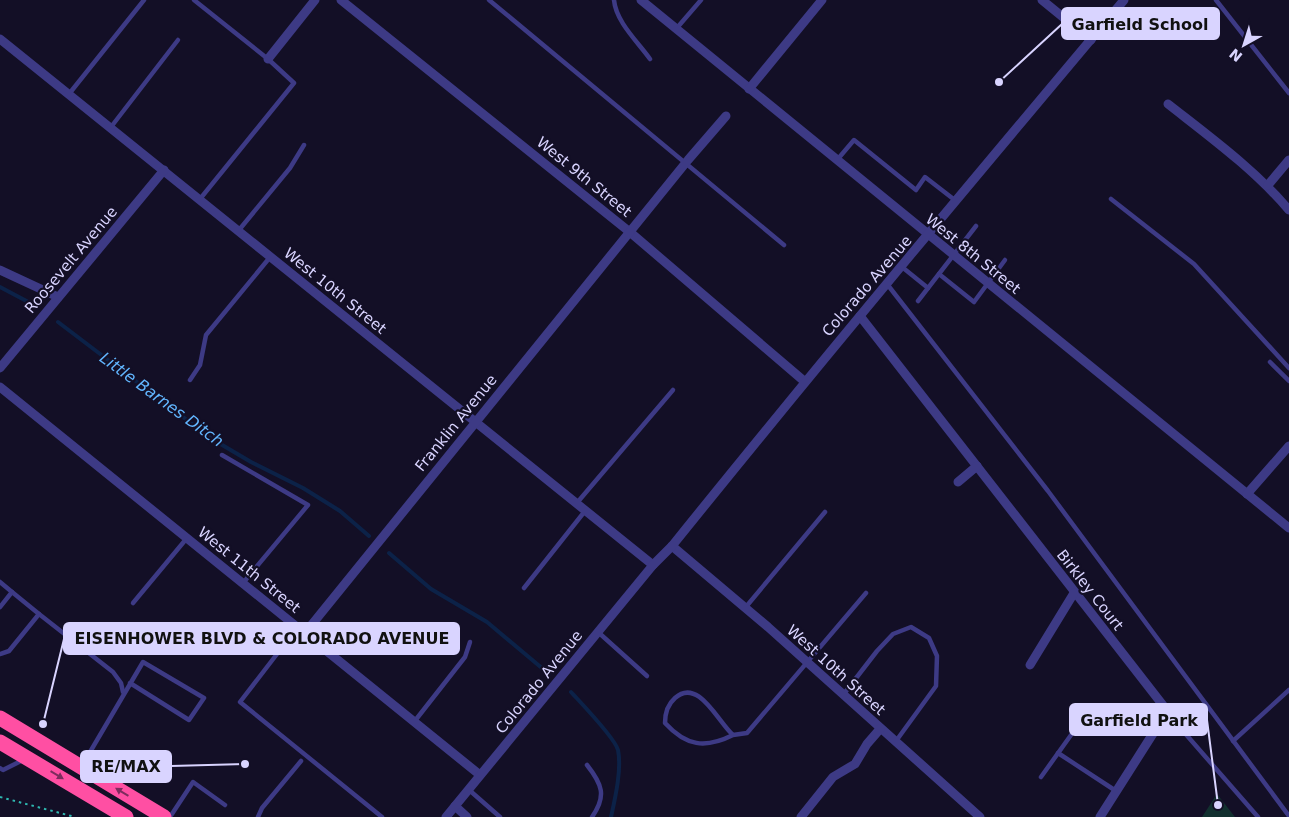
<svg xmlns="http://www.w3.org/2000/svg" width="1289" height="817" font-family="'DejaVu Sans',sans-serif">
<rect width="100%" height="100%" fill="#130f26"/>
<polygon fill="#12302f" points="1217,794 1235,817 1202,817"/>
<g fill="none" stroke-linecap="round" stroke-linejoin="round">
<g stroke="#0c2248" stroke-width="4">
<polyline points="0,287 34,305"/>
<polyline points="58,322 212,439 251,462 303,488 340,511 369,536"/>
<polyline points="389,553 431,589 487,622 549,674"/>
<path d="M571 692C581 703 615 738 618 750 622 769 615 799 611 817"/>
</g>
<polyline stroke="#2fb8b0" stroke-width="2" stroke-dasharray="2.5 4" stroke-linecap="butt" points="0,797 75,817"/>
<g stroke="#3d3a85" stroke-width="4.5">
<polyline points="194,0 268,59 294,83 200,199"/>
<polyline points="489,0 784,245"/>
<path d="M614 0C616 22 638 42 650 59"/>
<polyline points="1216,0 1289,93"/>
<polyline points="676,29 701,0"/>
<polyline points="69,94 144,0"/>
<polyline points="111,127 178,40"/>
<polyline points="837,160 854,140 916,190 925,177 956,201"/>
<polyline points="1111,199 1194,264 1289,368"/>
<polyline points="239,230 290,168 304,145"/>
<polyline points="902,267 928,288"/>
<polyline points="939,274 974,302 1005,260"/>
<polyline points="887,284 1048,491 1289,816"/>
<polyline points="918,301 976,226"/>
<polyline points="1270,362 1289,381"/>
<polyline points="190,380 200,365 206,335 271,256"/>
<polyline points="222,455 308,505 243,583"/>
<polyline points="576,504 673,390"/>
<polyline points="0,582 12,592 0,607"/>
<polyline points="524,588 585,511"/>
<polyline points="133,603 187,538"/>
<polyline points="745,608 825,512"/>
<polyline points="39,614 113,672 121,683 123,692"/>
<polyline points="297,628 240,702 382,817"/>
<polyline points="598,632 647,676"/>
<polyline points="0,654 9,651 39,614 12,592"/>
<polyline points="843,695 877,651 893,634 911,627 929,638 937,656 936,686 896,741"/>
<polyline points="414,722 465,657 470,642"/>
<polyline points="1183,731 1258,817"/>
<path d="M733 735C705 749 686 746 665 723 665 713 667 705 675 698 698 677 718 722 733 735L747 733 866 593"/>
<polyline points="1233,741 1289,690"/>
<polyline points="1058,753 1116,791"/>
<polyline points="83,764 143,662 204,698 189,720 130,683"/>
<path d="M587 765C602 784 607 796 592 817"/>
<polyline points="0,768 3,770 23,760"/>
<polyline points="1041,777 1071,735"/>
<polyline points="468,789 500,817"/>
<polyline points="170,817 193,782 225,805"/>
<polyline points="258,817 262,808 301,761"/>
</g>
<g stroke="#3d3a85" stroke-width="9">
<polyline points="341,0 631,233 804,381"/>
<polyline points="641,0 1289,528"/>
<polyline points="1042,0 1091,40"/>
<polyline points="0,39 653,565"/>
<polyline points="268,59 315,0"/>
<polyline points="749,89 822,0"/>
<path d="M1168 104C1210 137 1254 169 1289 210"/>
<polyline points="1268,185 1289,160"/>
<polyline points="0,270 58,297"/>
<polyline points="860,316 1183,731"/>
<polyline points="0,368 164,170"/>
<polyline points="0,387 480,775"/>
<polyline points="958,482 977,466"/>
<polyline points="1247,494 1289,446"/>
<polyline points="672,546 768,627 980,817"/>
<polyline points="305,633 688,160 726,116"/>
<polyline points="1030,665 1074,593"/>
<polyline points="455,806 467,817"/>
<path d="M446 817 653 565 672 546C820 362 972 181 1124 0"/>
<polyline points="801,817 833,777 855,764 867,744 880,729"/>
<polyline points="1100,817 1168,710"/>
</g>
<g stroke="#ff4fa3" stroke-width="15">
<polyline points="0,718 164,817"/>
<polyline points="0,742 126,817"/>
</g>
</g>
<defs><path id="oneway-solid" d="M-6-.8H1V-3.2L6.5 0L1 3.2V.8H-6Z" transform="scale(1.25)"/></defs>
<g fill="#7d2c5e">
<use href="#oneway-solid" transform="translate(57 775) rotate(31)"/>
<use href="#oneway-solid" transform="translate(122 792) rotate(-149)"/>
</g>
<g text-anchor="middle" stroke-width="4.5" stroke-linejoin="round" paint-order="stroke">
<g font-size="15" fill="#d9d4ff" stroke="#130f26">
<text transform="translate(584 177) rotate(39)" y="5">West 9th Street</text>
<text transform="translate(973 254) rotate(39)" y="5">West 8th Street</text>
<text transform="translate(71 260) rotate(-50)" y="5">Roosevelt Avenue</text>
<text transform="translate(867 286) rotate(-49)" y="5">Colorado Avenue</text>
<text transform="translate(335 291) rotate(39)" y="5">West 10th Street</text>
<text transform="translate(456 423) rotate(-51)" y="5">Franklin Avenue</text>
<text transform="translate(249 570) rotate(39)" y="5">West 11th Street</text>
<text transform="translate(1090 590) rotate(52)" y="5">Birkley Court</text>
<text transform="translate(836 670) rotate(42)" y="5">West 10th Street</text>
<text transform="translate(539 682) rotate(-51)" y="5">Colorado Avenue</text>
</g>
<g font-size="16" font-style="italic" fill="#62b6ff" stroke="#130f26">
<text transform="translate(162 399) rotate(36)" y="6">Little Barnes Ditch</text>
</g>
</g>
<path fill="none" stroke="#d9d4ff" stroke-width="2" d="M999 82L1062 24M43 724L64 639M1218 805L1207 720M245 764L171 766"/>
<g fill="#d9d4ff" stroke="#130f26" stroke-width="2">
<circle cx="999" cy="82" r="5"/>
<circle cx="43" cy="724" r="5"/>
<circle cx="1218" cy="805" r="5"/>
<circle cx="245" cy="764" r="5"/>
</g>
<g fill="#d9d4ff" stroke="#d9d4ff" stroke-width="2">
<rect x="1062" y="8" width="157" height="31" rx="5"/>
<rect x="64" y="623" width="395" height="31" rx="5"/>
<rect x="1070" y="704" width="137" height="31" rx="5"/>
<rect x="81" y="751" width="90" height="31" rx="5"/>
</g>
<g font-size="16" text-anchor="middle" font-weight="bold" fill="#111">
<text x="1140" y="30">Garfield School</text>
<text x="262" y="644">EISENHOWER BLVD &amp; COLORADO AVENUE</text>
<text x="1139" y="726">Garfield Park</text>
<text x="126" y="772">RE/MAX</text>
</g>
<g transform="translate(1244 45) rotate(219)" stroke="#130f26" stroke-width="4" paint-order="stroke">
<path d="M0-4L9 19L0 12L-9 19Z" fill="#d9d4ff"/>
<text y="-8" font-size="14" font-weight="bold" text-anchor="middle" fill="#d9d4ff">N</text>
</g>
</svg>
